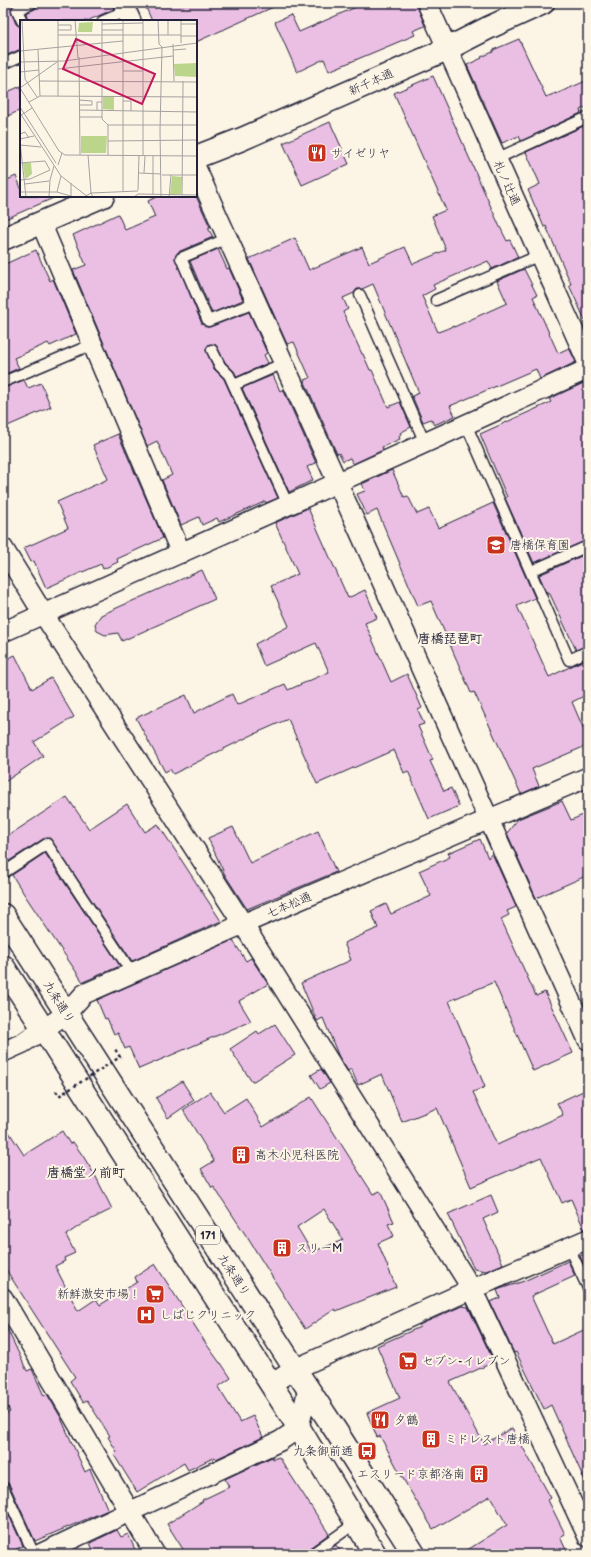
<svg xmlns="http://www.w3.org/2000/svg" width="591" height="1557" font-family="'Balsamiq Sans','Klee One',sans-serif">
<rect width="100%" height="100%" fill="#fcf5e5"/>
<filter id="ink" filterUnits="userSpaceOnUse"><feTurbulence type="fractalNoise" baseFrequency=".025" numOctaves="2"/><feDisplacementMap in="SourceGraphic" scale="8" xChannelSelector="R" yChannelSelector="G"/><feConvolveMatrix kernelMatrix="1 2 1 2 8 2 1 2 1" color-interpolation-filters="sRGB"/></filter>
<g filter="url(#ink)">
<g fill="#ebbfe4" stroke="#22223b" fill-rule="evenodd">
<polygon points="3,3 17,3 12,7 11,12 16,24 21,27 21,49 3,57"/>
<polygon points="38,3 112,3 114,9 87,21 28,21 26,13 35,9"/>
<polygon points="144,3 282,3 196,42 196,21 152,21"/>
<polygon points="354,3 416,3 425,26 413,31 415,35 329,71 324,59 297,72 275,22 291,15 299,32 356,7"/>
<polygon points="519,39 546,97 556,93 556,94 588,80 588,106 580,110 581,113 521,141 519,136 502,143 467,65 482,58 481,57 493,52 493,50"/>
<polygon points="433,76 499,225 507,241 510,240 518,257 492,269 488,261 433,285 435,289 422,296 438,332 454,326 454,327 507,303 497,281 524,269 537,295 533,297 558,353 569,348 576,362 540,379 536,369 450,406 455,416 434,425 431,419 423,422 412,396 419,393 373,284 362,289 357,289 354,293 343,298 348,309 343,312 362,354 363,354 370,370 372,370 388,407 400,402 411,427 400,433 401,435 399,436 400,439 382,447 383,450 353,464 350,458 343,461 339,453 337,454 304,380 310,378 294,342 287,344 249,259 295,238 309,270 362,247 369,263 405,247 413,264 446,250 432,216 446,210 394,93"/>
<polygon points="21,86 21,110 3,118 3,94"/>
<polygon points="330,122 349,164 302,185 283,143"/>
<polygon points="586,125 588,129 588,327 569,285 571,284 546,226 544,227 528,190 540,184 526,152"/>
<polygon points="16,176 21,188 21,196 58,196 3,220 3,182"/>
<polygon points="158,196 196,196 210,227 208,228 213,237 178,252 175,258 202,324 207,327 210,327 249,312 267,353 264,355 268,363 237,377 234,371 225,362 216,345 209,344 206,350 214,369 224,379 278,498 266,503 265,501 262,503 219,522 217,518 202,525 199,517 181,525 162,480 172,475 157,441 147,446 73,270 86,265 73,235 118,214 125,230 155,217 148,201"/>
<polygon points="218,249 227,269 229,268 243,300 212,313 190,261"/>
<polygon points="36,250 50,281 53,279 76,334 50,346 48,343 14,358 19,368 3,375 3,265"/>
<polygon points="273,375 280,391 283,389 316,463 307,467 313,480 289,492 242,388"/>
<polygon points="24,380 28,388 41,383 51,407 3,428 3,388"/>
<polygon points="588,381 588,540 534,563 505,498 507,497 480,434 551,402 549,399"/>
<polygon points="118,434 163,538 117,559 118,562 103,569 101,564 46,588 34,561 31,562 24,548 68,528 57,502 108,479 93,445"/>
<polygon points="392,470 404,497 408,496 417,514 429,509 438,528 493,503 535,598 517,606 549,677 588,658 588,694 572,702 588,739 588,745 532,769 539,786 521,794 474,692 471,693 431,601 418,606 377,510 367,515 357,494 365,491 362,484"/>
<polygon points="308,508 348,598 365,590 377,618 365,623 391,682 407,674 422,708 418,710 424,724 418,726 433,760 430,761 444,791 451,788 459,806 429,819 408,771 404,773 394,750 317,784 288,719 252,735 173,774 170,769 165,772 136,718 186,695 194,713 232,694 237,705 285,684 288,690 329,672 316,643 264,666 255,644 289,626 271,586 298,574 275,523"/>
<polygon points="588,553 588,645 576,650 549,592 547,593 539,575"/>
<polygon points="202,570 215,599 122,641 118,633 105,635 97,631 95,624 101,615"/>
<polygon points="15,655 32,689 51,678 74,717 34,742 43,756 3,783 3,661"/>
<polygon points="67,797 89,829 127,804 145,832 158,824 221,921 132,961 50,838 43,839 6,863 3,859 3,839"/>
<polygon points="562,801 571,820 588,813 588,875 536,898 507,833 518,819"/>
<polygon points="233,827 250,863 318,831 336,872 247,909 225,875 208,838"/>
<polygon points="480,839 488,858 492,853 516,907 507,911 509,915 501,919 536,996 545,992 573,1053 533,1071 494,982 449,1001 485,1087 473,1092 497,1145 563,1115 557,1103 583,1091 588,1102 588,1228 584,1229 571,1199 562,1203 541,1157 471,1187 437,1108 402,1122 382,1074 358,1085 351,1069 348,1071 339,1057 323,1018 317,1021 301,983 351,960 344,943 378,928 371,911 386,904 391,914 431,896 419,871 450,857 448,853"/>
<polygon points="45,853 120,966 83,982 26,897 12,875"/>
<polygon points="231,941 234,942 246,961 251,958 268,984 239,1001 251,1021 139,1069 129,1047 125,1049 118,1033 114,1034 107,1018 105,1019 97,1000"/>
<polygon points="275,1024 295,1055 252,1082 230,1049 257,1031 259,1034"/>
<polygon points="321,1069 330,1083 320,1089 311,1075"/>
<polygon points="182,1081 194,1100 168,1118 156,1098"/>
<path d="M210 1092 224 1112 246 1098 263 1127 311 1097 373 1194 380 1191 394 1222 388 1224 394 1236 378 1243 396 1287 336 1311 335 1309 305 1329 247 1237 214 1187 212 1188 201 1169 214 1161 183 1110ZM324 1209 343 1240 312 1252 297 1227Z"/>
<polygon points="3,1123 24,1155 62,1131 70,1144 73,1142 83,1156 96,1177 112,1209 82,1224 66,1235 75,1253 64,1258 65,1261 55,1266 78,1311 96,1299 100,1305 137,1282 135,1277 155,1264 207,1345 220,1363 221,1363 231,1378 218,1387 240,1422 253,1416 263,1437 216,1459 215,1457 188,1470 184,1463 137,1492 114,1455 117,1452 108,1437 110,1436 87,1400 83,1402 70,1381 75,1377 3,1265"/>
<polygon points="491,1195 498,1212 483,1219 503,1264 486,1271 474,1269 448,1214"/>
<polygon points="588,1252 588,1271 587,1271 580,1256"/>
<polygon points="568,1261 575,1276 531,1296 553,1344 588,1328 588,1488 551,1405 544,1409 516,1352 514,1353 490,1302 500,1298 497,1290 524,1281"/>
<polygon points="462,1306 468,1307 494,1362 450,1382 484,1444 512,1428 551,1498 548,1500 565,1534 560,1537 568,1554 461,1554 507,1525 490,1496 433,1529 402,1477 380,1436 377,1437 367,1413 400,1398 377,1346 420,1327 419,1325"/>
<polygon points="3,1320 27,1371 32,1369 44,1396 47,1394 60,1416 85,1472 90,1469 108,1510 35,1541 9,1484 3,1481 3,1415 10,1412 3,1396"/>
<polygon points="272,1457 273,1459 279,1457 329,1534 308,1549 306,1554 186,1554 167,1524 203,1501 202,1500 229,1487 225,1479"/>
<polygon points="3,1502 23,1546 6,1554 3,1554"/>
<polygon points="117,1530 121,1537 128,1534 137,1554 83,1554 93,1550 90,1543"/>
<polygon points="336,1545 342,1554 323,1554"/>
</g>
<g fill="none" stroke-linecap="round" stroke-linejoin="round">
<defs>
<g id="lane">
<polyline points="22,21 17,10 32,3"/>
<polyline points="103,21 127,11"/>
<polyline points="3,64 21,56"/>
<polyline points="496,159 588,117"/>
<polyline points="228,238 181,258 208,321 257,302"/>
<polyline points="360,295 425,443"/>
<polyline points="436,300 540,255"/>
<polyline points="212,350 220,366 229,375 288,505"/>
<polyline points="3,382 93,344"/>
<polyline points="234,385 284,363"/>
<polyline points="466,424 569,660 588,651"/>
<polyline points="531,571 588,546"/>
<polyline points="3,873 47,844 132,973"/>
<polyline points="569,1248 588,1288"/>
<polyline points="3,1487 34,1554"/>
<polyline points="312,1554 357,1522"/>
</g>
<g id="street">
<polyline points="123,3 131,21"/>
<polyline points="427,3 588,363"/>
<polyline points="196,168 588,1040"/>
<polyline points="41,223 181,553"/>
<polyline points="3,548 44,615 243,924 472,1289 588,1537"/>
<polyline points="3,632 288,505 588,369"/>
<polyline points="3,1052 23,1043 66,1014 84,994 243,924 588,777"/>
<polyline points="3,1298 155,1554"/>
<polyline points="271,1384 295,1369 472,1289 588,1239"/>
<polyline points="40,1554 280,1441 299,1428 308,1388"/>
</g>
<g id="secondary">
<polyline points="196,157 242,139 447,49 488,28 543,3"/>
<polyline points="3,239 103,196"/>
</g>
<g id="highway">
<polyline points="3,915 295,1369 336,1431 414,1554"/>
<polyline points="3,966 299,1428 375,1554"/>
</g>
</defs>
<use href="#lane" stroke="#22223b" stroke-width="13"/>
<use href="#street" stroke="#22223b" stroke-width="22"/>
<use href="#secondary" stroke="#22223b" stroke-width="25"/>
<use href="#highway" stroke="#22223b" stroke-width="25"/>
<use href="#lane" stroke="#fcf5e5" stroke-width="10"/>
<use href="#street" stroke="#fcf5e5" stroke-width="19"/>
<use href="#secondary" stroke="#fcf5e5" stroke-width="22"/>
<use href="#highway" stroke="#fcf5e5" stroke-width="22"/>
<polyline stroke="#22223b" stroke-width="2.5" stroke-dasharray="3 3" stroke-linecap="butt" points="56,1091 59,1096 120,1057 115,1049"/>
</g>
</g>
<defs>
<symbol id="restaurant-square" viewBox="-11 -11 22 22"><rect x="-9" y="-9" width="18" height="18" rx="4" fill="#c8321e" stroke="#fcf5e5"/><path d="M-5-6h1v4h1v-4h1v4h1v-4h1v5L-1.5 .5V6h-2V.5L-5-1ZM5-6V6H3V1.5H1.5Q1.5-4 5-6Z" fill="#fff"/></symbol>
<symbol id="school-square" viewBox="-11 -11 22 22"><rect x="-9" y="-9" width="18" height="18" rx="4" fill="#c8321e" stroke="#fcf5e5"/><path d="M0-5L7-2L0 1L-7-2ZM-4 1L0 2.5L4 1V4Q0 6-4 4Z" fill="#fff"/></symbol>
<symbol id="building-square" viewBox="-11 -11 22 22"><rect x="-9" y="-9" width="18" height="18" rx="4" fill="#c8321e" stroke="#fcf5e5"/><path d="M-4-6H4V6H1V3H-1V6H-4ZM-2.5-4.3h1.7v1.8h-1.7ZM.8-4.3h1.7v1.8H.8ZM-2.5-1h1.7V.8h-1.7ZM.8-1h1.7V.8H.8Z" fill="#fff"/></symbol>
<symbol id="supermarket-square" viewBox="-11 -11 22 22"><rect x="-9" y="-9" width="18" height="18" rx="4" fill="#c8321e" stroke="#fcf5e5"/><path d="M-6-5.5h2.5l.6 2H6L4.5 2H-2.5L-4.4-4H-6ZM-1.5 3.2a1.3 1.3 0 1 0 .1 0ZM3 3.2a1.3 1.3 0 1 0 .1 0Z" fill="#fff"/></symbol>
<symbol id="hospital-square" viewBox="-11 -11 22 22"><rect x="-9" y="-9" width="18" height="18" rx="4" fill="#c8321e" stroke="#fcf5e5"/><path d="M-5-5h3v3.5h4V-5h3V5h-3V1.5h-4V5h-3Z" fill="#fff"/></symbol>
<symbol id="bus-square" viewBox="-11 -11 22 22"><rect x="-9" y="-9" width="18" height="18" rx="4" fill="#c8321e" stroke="#fcf5e5"/><path d="M-5-6H5V4H4V6H2V4H-2V6H-4V4H-5ZM-3.5-4V0h7V-4ZM-3.5 1.2v1.5H-2V1.2ZM2 1.2v1.5H3.5V1.2Z" fill="#fff"/></symbol>
</defs>
<g fill-rule="evenodd">
<use href="#restaurant-square" x="306" y="142" width="22" height="22"/>
<use href="#school-square" x="485" y="534" width="22" height="22"/>
<use href="#building-square" x="230" y="1144" width="22" height="22"/>
<use href="#building-square" x="271" y="1237" width="22" height="22"/>
<use href="#supermarket-square" x="144" y="1283" width="22" height="22"/>
<use href="#hospital-square" x="135" y="1304" width="22" height="22"/>
<use href="#supermarket-square" x="397" y="1350" width="22" height="22"/>
<use href="#restaurant-square" x="369" y="1409" width="22" height="22"/>
<use href="#building-square" x="420" y="1428" width="22" height="22"/>
<use href="#bus-square" x="356" y="1440" width="22" height="22"/>
<use href="#building-square" x="468" y="1463" width="22" height="22"/>
</g>
<g text-anchor="middle" stroke-width="4" stroke-linejoin="round" paint-order="stroke">
<rect fill="#fcf5e5" stroke="#63616e" stroke-width="1" x="196" y="1226" width="24" height="18" rx="3"/>
<g font-size="11" font-weight="bold" fill="#22223b">
<text x="208" y="1239">171</text>
</g>
<g font-size="12" fill="#22223b" stroke="#fcf5e5">
<text transform="translate(371 82) rotate(-24)" y="4">新千本通</text>
<text transform="translate(507 183) rotate(66)" y="4">札ノ辻通</text>
<text transform="translate(289 905) rotate(-23)" y="4">七本松通</text>
<text transform="translate(59 1002) rotate(58)" y="4">九条通り</text>
<text transform="translate(234 1275) rotate(57)" y="4">九条通り</text>
</g>
<g font-size="12" fill="#22223b" stroke="#fcf5e5" text-anchor="start">
<text x="331" y="157">サイゼリヤ</text>
<text x="510" y="549">唐橋保育園</text>
<text x="255" y="1159">高木小児科医院</text>
<text x="296" y="1252">スリーM</text>
<text x="141" y="1298" text-anchor="end">新鮮激安市場！</text>
<text x="160" y="1319">しばじクリニック</text>
<text x="422" y="1365">セブン-イレブン</text>
<text x="394" y="1424">夕鶴</text>
<text x="445" y="1443">ミドレスト唐橋</text>
<text x="353" y="1455" text-anchor="end">九条御前通</text>
<text x="465" y="1478" text-anchor="end">エスリード京都洛南</text>
</g>
<g font-size="13" font-weight="bold" fill="#22223b" stroke="#fcf5e5">
<text x="450" y="643">唐橋琵琶町</text>
<text x="86" y="1177">唐橋堂ノ前町</text>
</g>
</g>
<g transform="translate(20 20)">
<rect width="177" height="177" fill="#fcf5e5"/>
<path d="M73 2 72 12H58L59 3ZM177 43V57L155 56 154 44ZM94 76V90L83 89V77ZM61 116H87L86 133H61ZM3 143H11L12 154 7 158 5 159ZM152 156 162 157 161 174H150Z" fill="#bbd58b"/>
<path fill="none" stroke="#a5a1a1" stroke-width="1" d="M2 0 5 59 17 77M38 0V76M55 0 58 38M82 0V99L88 105V135M103 0V171M138 0 139 24 142 27 140 110 141 177M148 0V15M161 0V23M82 4 123 3M161 4H177M38 5H51V10H38M82 10H103M38 15H161M161 16H177M153 24 154 61M18 30 20 76M153 30 166 29M0 31 103 21M59 37 60 135M0 42 44 41 177 23M38 49 153 36M103 51H123M0 52 19 50M19 61 177 62M0 68 37 42M0 68 39 131 45 135 177 136M59 80 72 81V85H59M103 81H111V91M9 82 20 76 177 77M0 87 36 143M59 90 177 92M77 90V82H82M0 93 41 156 68 177M0 96 12 88M59 97H82M88 105H177M0 114 5 112 9 118M0 119 14 116M88 121 177 120M0 122 6 177M0 125 21 127M68 135 71 173 73 177M123 135V0M133 136V174M0 143 25 141 30 150M38 145 42 133M119 153 141 154M124 153 125 136M142 155H177M0 160 10 159 30 150M51 163V177M5 164 29 161M118 170 119 135M0 172H37L54 177M37 172 41 156M162 175 163 61M29 177 30 160 34 146M64 177 71 173 118 171M114 177 118 174 177 175M149 177 151 155"/>
<path fill="#c2185b" fill-opacity="0.15" stroke="#c2185b" stroke-width="2" d="M56 19 135 54 122 84 43 49Z"/>
<rect width="177" height="177" fill="none" stroke="#22223b" stroke-width="2"/>
</g>
<rect width="591" height="1557" fill="none" stroke="#fcf5e5" stroke-width="16"/>
<rect x="8" y="8" width="575" height="1541" fill="none" stroke="#22223b" stroke-width="1.5" filter="url(#ink)"/>
</svg>
